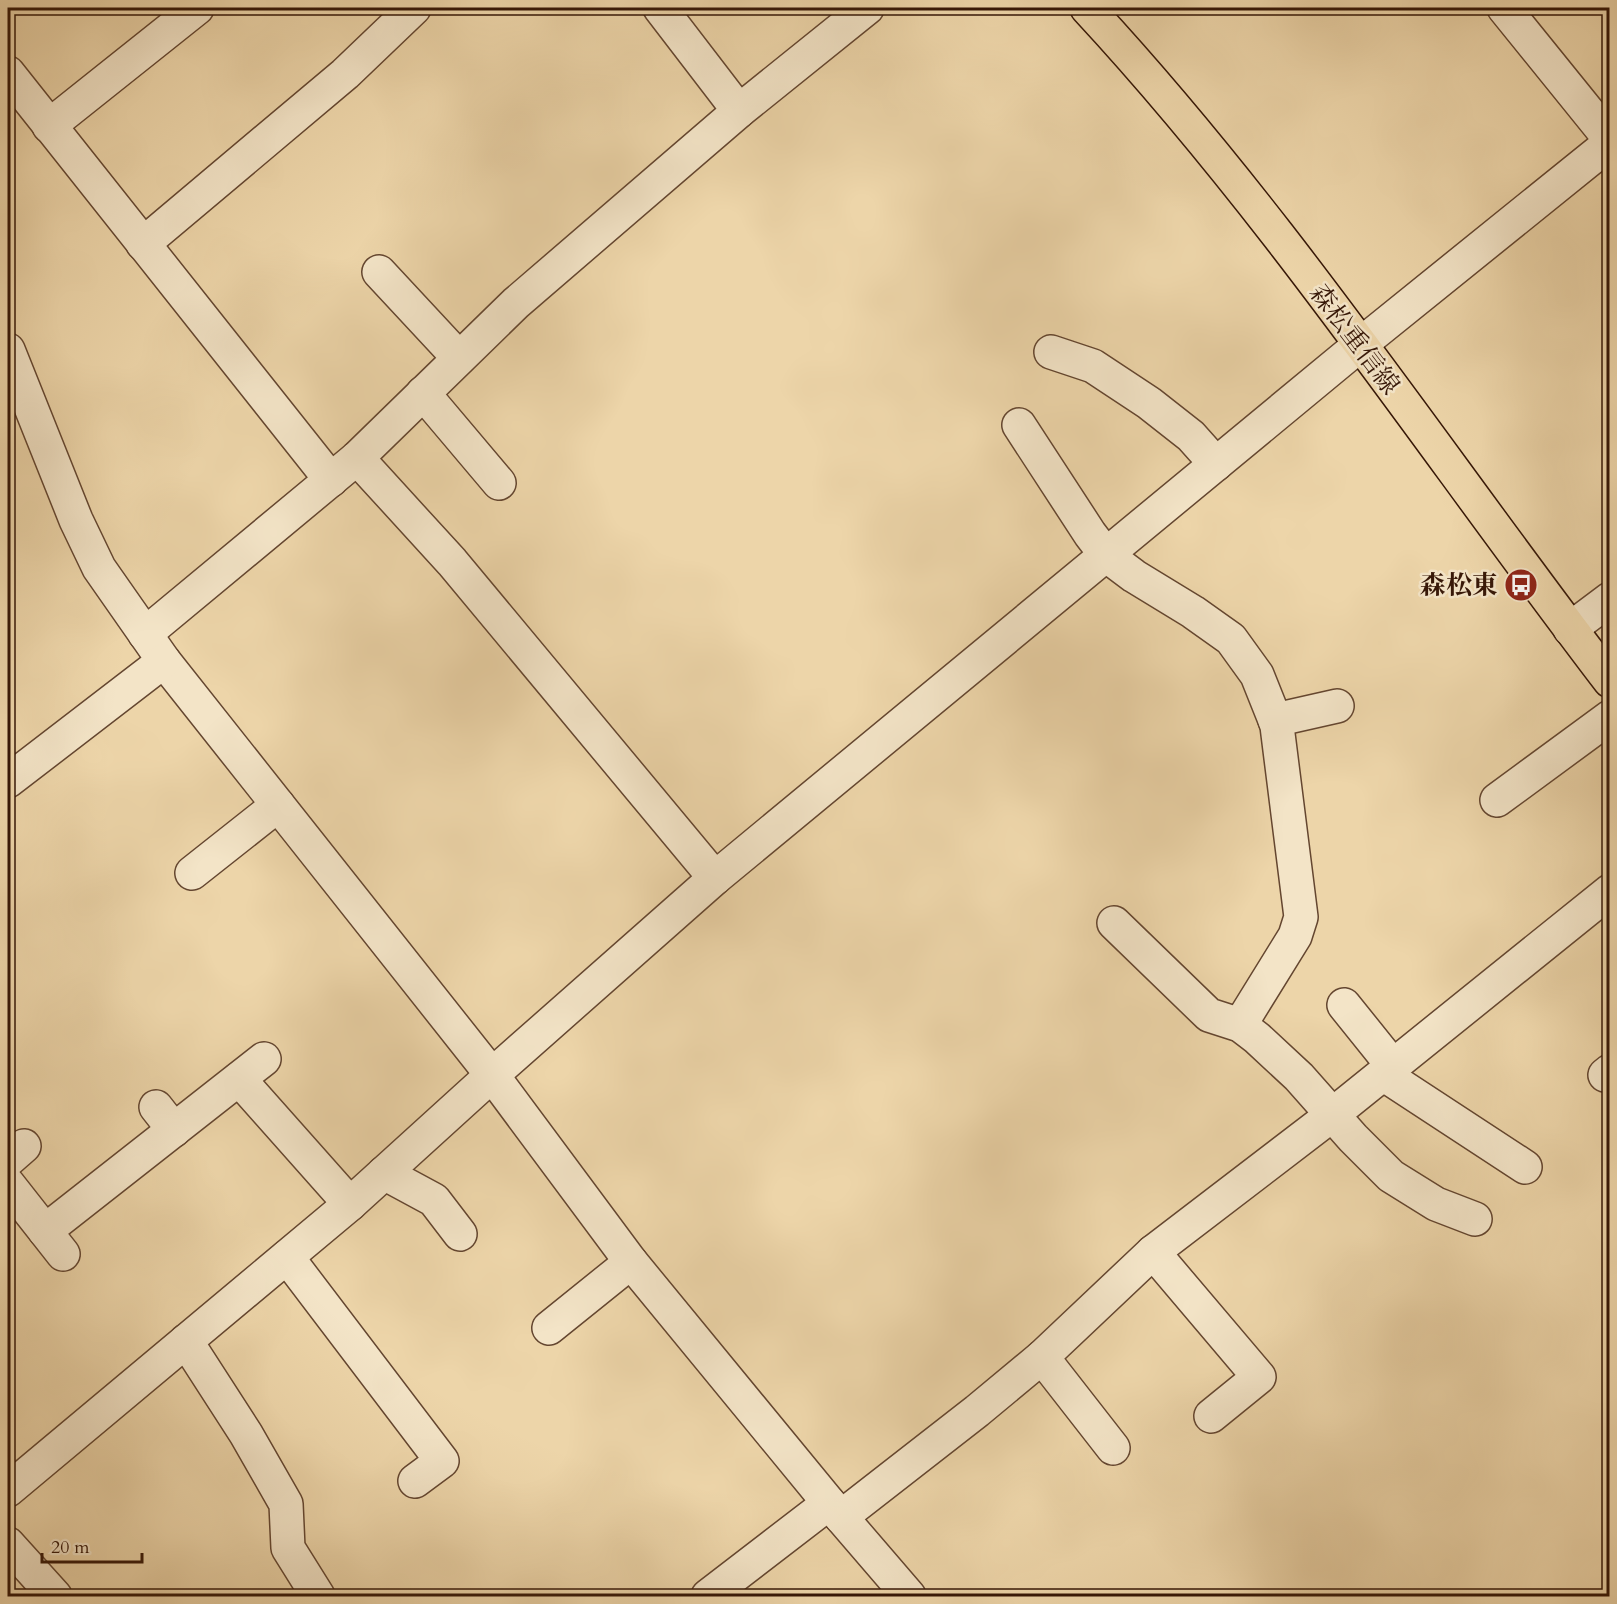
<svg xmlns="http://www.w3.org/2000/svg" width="1617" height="1604" font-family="Cardo,'Noto Serif JP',serif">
<rect width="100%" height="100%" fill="#edd5a9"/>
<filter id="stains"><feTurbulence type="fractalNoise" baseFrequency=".00333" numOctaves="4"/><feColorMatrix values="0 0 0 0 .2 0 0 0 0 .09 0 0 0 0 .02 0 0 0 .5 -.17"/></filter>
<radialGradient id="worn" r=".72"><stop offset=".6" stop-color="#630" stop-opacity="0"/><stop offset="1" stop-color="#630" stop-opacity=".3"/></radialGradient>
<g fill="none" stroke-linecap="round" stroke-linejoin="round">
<defs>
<g id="minor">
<polyline points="660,8 739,111"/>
<polyline points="1504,8 1610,139"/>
<polyline points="8,73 331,480"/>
<polyline points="49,126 197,8"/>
<polyline points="143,244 345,74 414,8"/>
<polyline points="379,272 459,358"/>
<polyline points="8,350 76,520 99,568 164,661 492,1075 631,1262 829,1503 909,1596"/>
<polyline points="1051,352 1093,366 1149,403 1191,436 1216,464"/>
<polyline points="423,393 499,483"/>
<polyline points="1019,425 1090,534 1106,555 1134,576 1193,612 1231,639 1257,675 1275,720 1277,726 1301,917 1295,936 1240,1025"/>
<polyline points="357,458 452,562 715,878"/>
<polyline points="1570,629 1610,599"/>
<polyline points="145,634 357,458 516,303 739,111 867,8"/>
<polyline points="1275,720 1337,706"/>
<polyline points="8,781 164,661"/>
<polyline points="1497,800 1610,717"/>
<polyline points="192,873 278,805"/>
<polyline points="1114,923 1209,1015 1240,1025 1257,1038 1299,1077 1353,1138 1391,1176 1436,1204 1475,1219"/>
<polyline points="1344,1005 1393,1066"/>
<polyline points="1383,1074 1525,1167"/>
<polyline points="1605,1075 1610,1071"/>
<polyline points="239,1079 350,1204"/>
<polyline points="156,1107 174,1130"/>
<polyline points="8,1160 24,1146"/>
<polyline points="384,1173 434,1200 460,1234"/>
<polyline points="8,1184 63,1254"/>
<polyline points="45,1231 264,1059"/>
<polyline points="1153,1252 1259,1377 1211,1416"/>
<polyline points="287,1257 442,1461 415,1481"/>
<polyline points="549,1328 631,1262"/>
<polyline points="186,1341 246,1434 286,1504 288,1548 318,1596"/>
<polyline points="1042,1357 1113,1448"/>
<polyline points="8,1490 350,1204 492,1075 715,878 1361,344 1610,143"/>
<polyline points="841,1517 977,1411 1042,1357 1153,1252 1332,1115 1610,891"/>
<polyline points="8,1544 55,1596"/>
<polyline points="708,1596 829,1503"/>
</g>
<path id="major" d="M1087 8C1280 216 1437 455 1610 681"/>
</defs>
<use href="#minor" stroke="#644630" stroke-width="36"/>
<use href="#major" stroke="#361707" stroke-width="36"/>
<use href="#minor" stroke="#f3e4c7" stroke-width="33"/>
<use href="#major" stroke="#edd5a9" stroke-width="33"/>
</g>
<defs>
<symbol id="bus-disc" viewBox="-11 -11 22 22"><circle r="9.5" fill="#8f2418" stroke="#f3e4c7"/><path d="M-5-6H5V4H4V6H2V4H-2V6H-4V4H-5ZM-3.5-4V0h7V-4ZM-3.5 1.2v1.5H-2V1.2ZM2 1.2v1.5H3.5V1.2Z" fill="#fff"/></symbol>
</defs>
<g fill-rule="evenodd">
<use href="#bus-disc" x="1502" y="566" width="38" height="38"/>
</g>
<g text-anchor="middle" stroke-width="5" stroke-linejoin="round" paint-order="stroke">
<g font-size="26" fill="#361707" stroke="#f3e4c7">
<text transform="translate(1355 339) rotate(53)" y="9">森松重信線</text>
</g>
<g font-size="26" font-weight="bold" fill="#361707" stroke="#f3e4c7" text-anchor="end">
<text x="1498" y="594">森松東</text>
</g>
</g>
<rect width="1617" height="1604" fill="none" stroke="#edd5a9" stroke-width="30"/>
<rect x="9" y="9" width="1599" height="1586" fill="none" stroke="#361707" stroke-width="3"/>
<rect x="15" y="15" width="1587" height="1574" fill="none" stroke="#361707" stroke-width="1.5"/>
<path d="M42 1553v9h100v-9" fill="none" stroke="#361707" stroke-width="3"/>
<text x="51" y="1553" font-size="18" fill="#361707" stroke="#f3e4c7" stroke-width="4.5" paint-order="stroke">20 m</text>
<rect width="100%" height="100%" filter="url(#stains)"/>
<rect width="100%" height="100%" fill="url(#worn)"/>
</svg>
